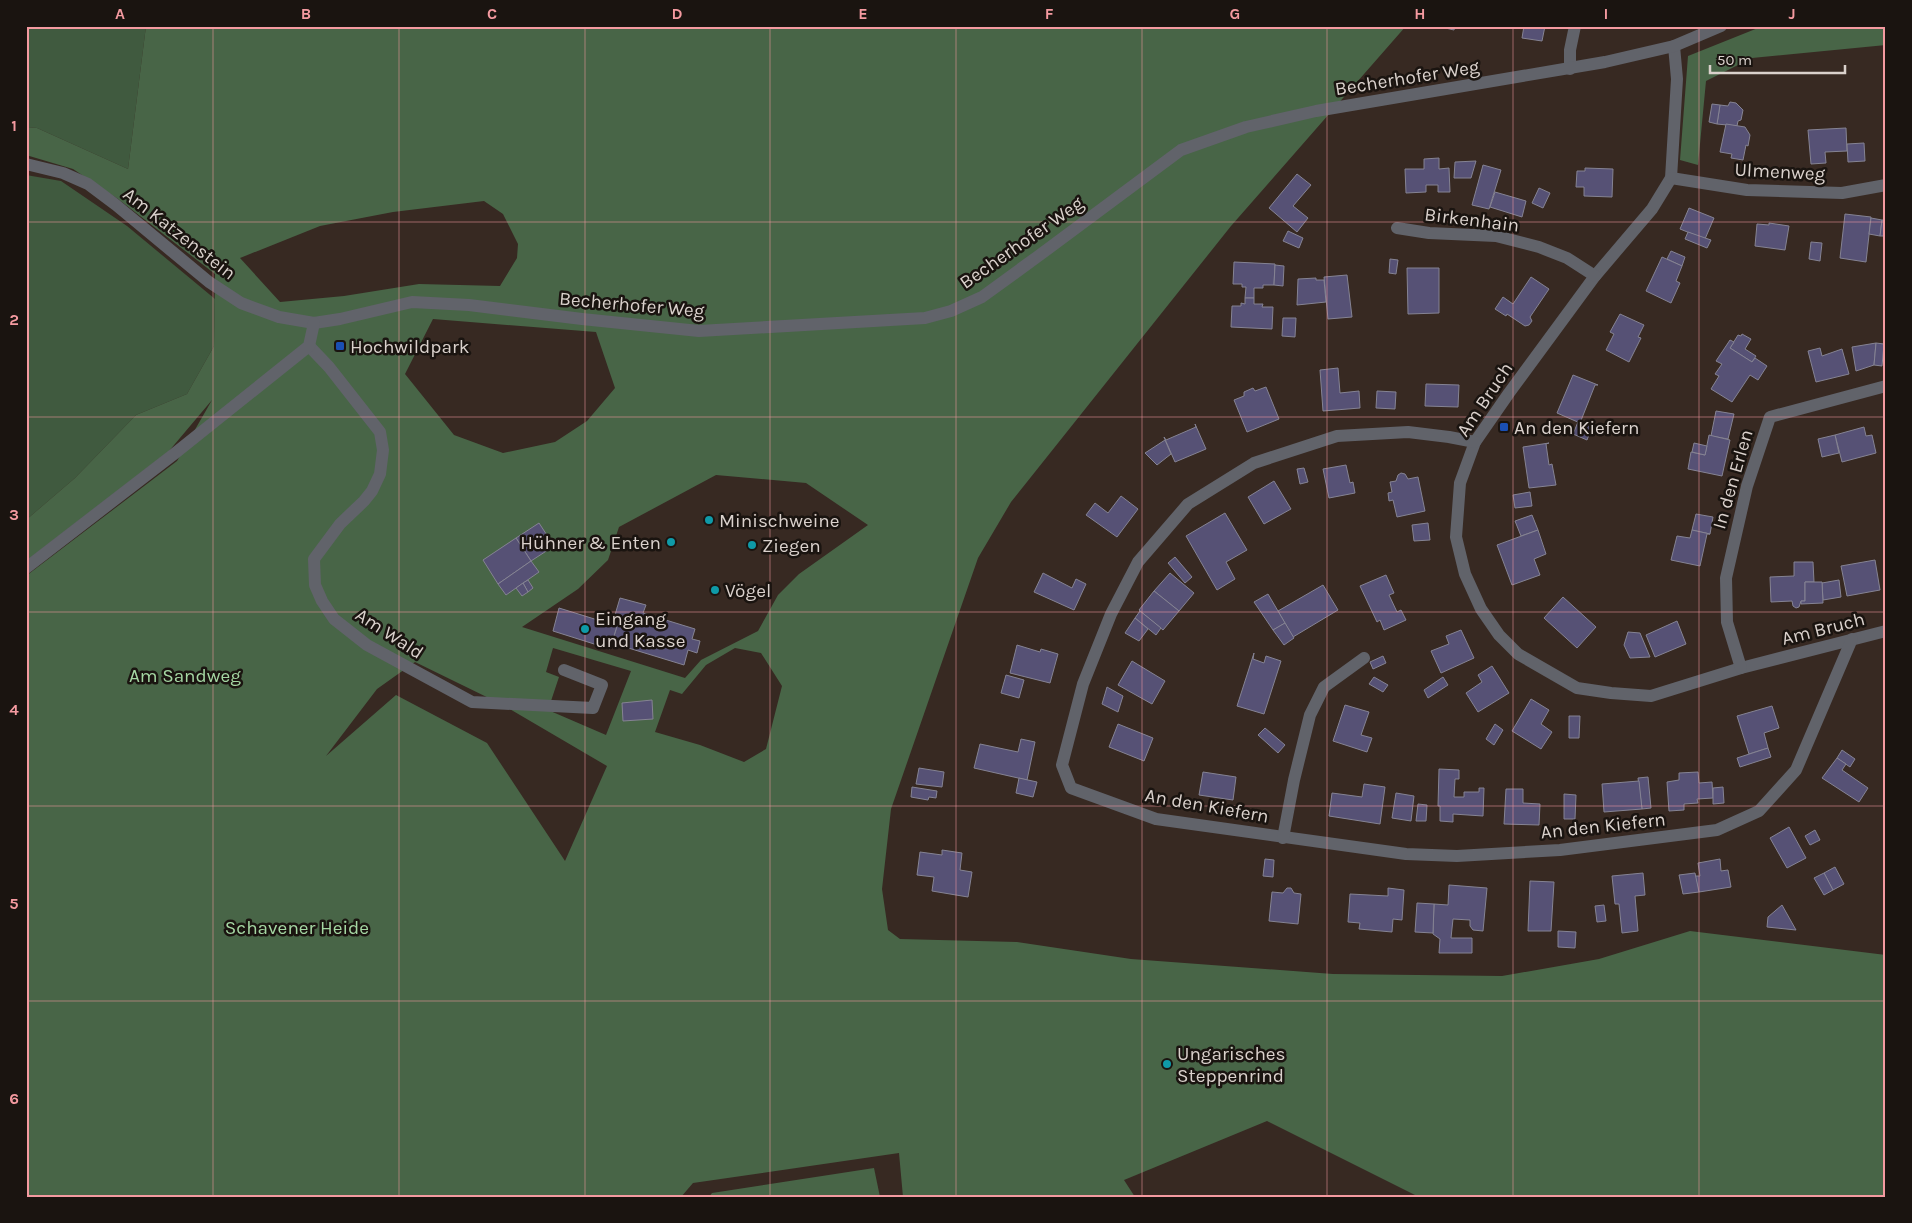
<svg xmlns="http://www.w3.org/2000/svg" width="1912" height="1223" font-family="Karla,sans-serif">
<rect width="100%" height="100%" fill="#372922"/>
<g fill="#405a3f">
<polygon points="26,26 146,26 128,169 37,128 26,127"/>
<polygon points="26,175 61,181 127,226 215,299 214,346 187,394 136,415 75,478 26,520"/>
</g>
<g fill="#486547" fill-rule="evenodd">
<path d="M146 26H1406L1231 226 1011 502 978 558 891 809 882 889 888 930 900 939 1017 942 1131 959 1333 974 1502 976 1599 959 1690 931 1886 955V1197H1419L1267 1121 1124 1180 1135 1197H903L899 1153 693 1183 681 1197H26V576L177 461 212 400 169 451 26 561V520L75 478 136 415 187 394 214 346 215 274 118 199 73 169 26 155V127L37 128 128 169ZM484 201 503 214 518 244 517 258 500 286 419 284 344 296 280 302 240 258 320 226 393 212ZM433 319 596 332 615 388 587 421 555 442 503 453 454 435 405 374ZM716 475 806 483 868 525 799 574 778 595 758 631 701 660 685 678 522 627 578 589 608 560 619 527ZM553 648 631 671 606 735 548 710 559 677 546 672ZM735 648 761 653 782 686 766 749 744 762 700 745 655 732 670 690 682 694 706 665ZM415 662 501 704 607 766 565 861 487 743 396 695 326 756 377 689Z"/>
<polygon points="1763,26 1886,26 1886,45 1752,58 1706,81 1698,165 1680,160 1688,56"/>
<polygon points="874,1168 880,1197 709,1197 712,1193"/>
</g>
<g fill="#565175" stroke="#858393">
<polygon points="1437,26 1455,26 1454,30"/>
<polygon points="1524,26 1545,26 1542,41 1522,38"/>
<polygon points="1730,102 1736,103 1743,110 1741,120 1738,121 1737,126 1717,124 1720,105 1728,106"/>
<polygon points="1712,104 1720,105 1717,124 1709,122"/>
<polygon points="1726,124 1745,127 1750,135 1748,146 1746,145 1743,160 1731,158 1732,154 1720,152"/>
<polygon points="1846,128 1847,151 1825,152 1826,163 1811,164 1808,130"/>
<polygon points="1864,143 1865,161 1848,162 1847,144"/>
<polygon points="1439,158 1439,169 1449,168 1450,192 1438,192 1438,185 1426,185 1426,192 1406,193 1405,169 1424,169 1424,159"/>
<polygon points="1476,161 1471,178 1454,178 1455,162"/>
<polygon points="1483,165 1501,170 1489,209 1472,205"/>
<polygon points="1585,168 1613,169 1612,197 1584,196 1584,187 1576,187 1577,171 1585,171"/>
<polygon points="1297,174 1311,185 1293,206 1308,218 1297,232 1269,208"/>
<polygon points="1539,188 1550,193 1543,208 1532,203"/>
<polygon points="1495,192 1526,201 1522,217 1490,207"/>
<polygon points="1689,208 1714,218 1705,239 1680,229"/>
<polygon points="1845,214 1871,217 1866,262 1840,258"/>
<polygon points="1871,218 1882,220 1880,236 1869,234"/>
<polygon points="1882,220 1886,220 1886,236 1880,236"/>
<polygon points="1769,223 1789,226 1785,250 1755,246 1757,224 1769,225"/>
<polygon points="1288,231 1303,238 1299,248 1283,241"/>
<polygon points="1688,232 1711,240 1707,248 1685,239"/>
<polygon points="1811,242 1822,243 1820,261 1809,259"/>
<polygon points="1671,251 1685,257 1682,266 1667,259"/>
<polygon points="1662,257 1682,266 1676,281 1680,283 1671,303 1646,291"/>
<polygon points="1390,259 1398,260 1396,274 1389,273"/>
<polygon points="1234,262 1275,264 1274,285 1263,285 1263,288 1254,288 1254,298 1245,298 1246,287 1242,287 1242,284 1233,284"/>
<polygon points="1275,265 1284,266 1283,286 1274,285"/>
<polygon points="1407,268 1439,268 1439,313 1408,314"/>
<polygon points="1347,275 1352,317 1328,319 1324,277"/>
<polygon points="1531,277 1549,289 1530,317 1532,321 1529,325 1525,326 1507,314 1506,316 1495,309 1503,297 1513,304"/>
<polygon points="1316,278 1316,280 1324,280 1326,302 1297,305 1298,279"/>
<polygon points="1245,298 1254,298 1254,304 1263,304 1262,307 1273,307 1272,329 1231,327 1232,306 1241,306 1241,303 1245,304"/>
<polygon points="1620,314 1644,325 1638,337 1641,338 1629,362 1606,350 1614,334 1610,332"/>
<polygon points="1283,318 1296,318 1295,337 1282,336"/>
<polygon points="1742,334 1751,339 1745,349 1756,356 1752,362 1730,348 1738,335 1741,336"/>
<polygon points="1730,340 1734,342 1730,348 1752,362 1755,358 1767,366 1758,380 1750,375 1732,402 1711,389 1719,376 1715,374 1722,364 1716,361"/>
<polygon points="1876,343 1874,365 1856,371 1852,347"/>
<polygon points="1876,343 1884,344 1882,366 1874,365"/>
<polygon points="1820,348 1822,356 1842,349 1849,374 1816,382 1808,351"/>
<polygon points="1338,368 1340,393 1359,391 1360,408 1323,411 1320,370"/>
<polygon points="1573,375 1598,385 1595,385 1580,423 1557,413"/>
<polygon points="1426,384 1459,385 1458,407 1425,406"/>
<polygon points="1266,387 1279,419 1247,432 1234,400 1244,396 1244,392 1253,388 1255,391"/>
<polygon points="1377,391 1396,392 1395,409 1376,408"/>
<polygon points="1716,411 1734,414 1728,439 1711,436"/>
<polygon points="1578,422 1592,427 1587,440 1573,434"/>
<polygon points="1195,424 1206,449 1175,462 1164,437 1166,440 1196,427"/>
<polygon points="1864,427 1866,436 1872,435 1876,453 1842,462 1835,435"/>
<polygon points="1709,435 1730,440 1722,476 1688,469 1691,452 1705,455"/>
<polygon points="1835,435 1839,453 1822,457 1818,439"/>
<polygon points="1165,440 1171,454 1157,465 1145,453"/>
<polygon points="1549,443 1546,444 1549,465 1552,464 1556,485 1529,488 1523,447"/>
<polygon points="1694,443 1707,446 1705,455 1692,452"/>
<polygon points="1346,465 1350,483 1353,482 1355,493 1329,498 1323,469"/>
<polygon points="1304,468 1308,482 1300,484 1297,469"/>
<polygon points="1401,473 1405,474 1408,479 1418,477 1425,511 1397,517 1393,500 1389,501 1388,493 1392,492 1390,482 1396,481 1398,475"/>
<polygon points="1274,481 1291,509 1264,524 1248,497"/>
<polygon points="1530,492 1532,506 1515,508 1513,495"/>
<polygon points="1121,496 1138,509 1117,537 1086,515 1095,503 1108,513"/>
<polygon points="1225,513 1247,550 1226,562 1235,579 1217,590 1186,536"/>
<polygon points="1696,514 1713,517 1710,534 1692,530"/>
<polygon points="1532,515 1538,530 1521,536 1515,521"/>
<polygon points="539,523 554,546 531,561 516,538"/>
<polygon points="1428,523 1430,540 1414,541 1412,525"/>
<polygon points="1538,530 1546,554 1534,559 1540,575 1512,585 1497,545"/>
<polygon points="1692,530 1710,534 1707,534 1700,566 1671,560 1677,536 1690,538"/>
<polygon points="516,538 531,561 498,584 483,560"/>
<polygon points="1175,557 1192,577 1185,583 1168,563"/>
<polygon points="1875,560 1880,590 1847,596 1841,566"/>
<polygon points="531,561 539,572 506,595 498,584"/>
<polygon points="1794,562 1813,562 1814,582 1805,582 1805,601 1801,601 1799,607 1796,608 1793,606 1792,601 1771,602 1770,577 1794,576"/>
<polygon points="1043,573 1072,588 1076,579 1086,584 1074,610 1034,592"/>
<polygon points="1170,573 1194,593 1179,611 1154,591"/>
<polygon points="1386,575 1394,593 1389,595 1397,612 1401,610 1406,620 1384,630 1380,620 1377,622 1360,586"/>
<polygon points="528,580 533,588 528,592 523,583"/>
<polygon points="1839,580 1841,597 1823,600 1822,583"/>
<polygon points="1805,582 1822,582 1823,603 1801,604 1801,601 1805,601"/>
<polygon points="523,583 528,592 522,596 516,588"/>
<polygon points="1323,585 1338,610 1293,637 1278,611"/>
<polygon points="1154,591 1179,611 1163,630 1139,610"/>
<polygon points="1268,594 1285,623 1273,630 1254,602"/>
<polygon points="1563,597 1596,627 1577,648 1544,618"/>
<polygon points="620,598 646,605 643,613 695,629 692,639 700,641 697,653 688,650 684,665 612,643 617,626 612,625"/>
<polygon points="559,608 617,626 610,649 553,631"/>
<polygon points="1140,611 1161,628 1156,635 1135,618"/>
<polygon points="1135,618 1148,629 1139,641 1125,633"/>
<polygon points="1677,621 1686,644 1655,657 1646,635"/>
<polygon points="1285,623 1294,638 1284,645 1273,630"/>
<polygon points="1461,630 1474,658 1441,673 1431,651 1449,644 1446,636"/>
<polygon points="1628,632 1640,633 1650,657 1630,658 1624,645"/>
<polygon points="1017,645 1040,652 1041,649 1058,654 1050,683 1010,673"/>
<polygon points="1254,653 1253,659 1264,663 1266,656 1281,661 1264,714 1237,706"/>
<polygon points="1383,656 1386,663 1373,669 1370,662"/>
<polygon points="1132,661 1165,681 1152,704 1118,685"/>
<polygon points="1492,666 1509,693 1478,712 1466,693 1482,682 1478,675"/>
<polygon points="1006,675 1024,680 1019,698 1001,693"/>
<polygon points="1374,677 1388,685 1383,692 1369,684"/>
<polygon points="1443,677 1448,685 1428,698 1424,690"/>
<polygon points="1107,687 1123,696 1118,712 1102,704"/>
<polygon points="1531,699 1549,710 1541,724 1552,732 1541,749 1512,731"/>
<polygon points="652,700 653,719 623,721 622,703"/>
<polygon points="1345,705 1369,712 1361,735 1372,738 1367,752 1333,741"/>
<polygon points="1772,706 1779,728 1764,733 1768,748 1749,754 1737,716"/>
<polygon points="1569,716 1580,716 1579,738 1569,738"/>
<polygon points="1118,724 1153,738 1144,761 1109,747"/>
<polygon points="1495,724 1503,730 1494,745 1486,739"/>
<polygon points="1265,728 1285,745 1278,753 1258,735"/>
<polygon points="1021,739 1035,742 1027,780 974,768 980,744 1018,752"/>
<polygon points="1768,748 1771,757 1740,767 1737,758"/>
<polygon points="1842,750 1855,759 1850,767 1837,758"/>
<polygon points="1837,758 1846,764 1842,770 1868,788 1859,802 1822,778"/>
<polygon points="919,768 944,772 942,787 916,784"/>
<polygon points="1439,769 1459,770 1459,779 1455,779 1454,797 1464,797 1464,792 1479,792 1479,788 1484,788 1483,816 1453,814 1453,822 1440,821 1440,806 1438,806"/>
<polygon points="1203,772 1236,777 1233,800 1199,795"/>
<polygon points="1698,772 1699,783 1712,782 1713,798 1697,799 1698,803 1684,804 1684,810 1669,811 1667,782 1679,780 1679,773"/>
<polygon points="1648,777 1651,808 1642,809 1638,778"/>
<polygon points="1019,778 1037,782 1033,797 1016,793"/>
<polygon points="1639,781 1642,809 1604,812 1602,784"/>
<polygon points="1364,784 1385,787 1380,824 1329,816 1332,793 1362,797"/>
<polygon points="912,787 937,791 936,798 929,797 928,800 911,797"/>
<polygon points="1723,787 1724,803 1713,804 1713,788"/>
<polygon points="1506,789 1523,789 1523,803 1540,804 1539,825 1504,824"/>
<polygon points="1396,793 1414,796 1411,821 1392,818"/>
<polygon points="1564,794 1576,795 1575,819 1564,819"/>
<polygon points="1418,804 1427,805 1426,821 1416,821"/>
<polygon points="1789,827 1806,858 1787,868 1770,838"/>
<polygon points="1815,830 1820,840 1810,845 1805,836"/>
<polygon points="942,850 962,853 960,870 972,872 968,897 932,891 934,877 917,875 920,852 942,855"/>
<polygon points="1265,859 1274,860 1273,877 1263,876"/>
<polygon points="1720,859 1721,871 1728,870 1731,887 1699,892 1695,876 1700,876 1698,863"/>
<polygon points="1835,867 1844,884 1833,890 1824,873"/>
<polygon points="1643,873 1645,895 1635,896 1638,931 1622,933 1619,904 1615,904 1612,876"/>
<polygon points="1695,873 1699,892 1683,894 1679,875"/>
<polygon points="1824,873 1833,890 1824,895 1814,878"/>
<polygon points="1530,881 1554,882 1551,931 1528,931"/>
<polygon points="1449,885 1487,888 1483,931 1473,930 1470,926 1470,920 1453,919 1451,938 1472,938 1472,953 1439,953 1440,939 1433,934 1434,904 1448,905"/>
<polygon points="1287,888 1291,888 1294,893 1301,894 1298,924 1269,921 1272,892 1283,893"/>
<polygon points="1388,888 1404,890 1402,920 1393,919 1392,932 1359,929 1360,923 1348,922 1350,894 1388,896"/>
<polygon points="1417,903 1434,904 1433,933 1415,932"/>
<polygon points="1604,905 1606,921 1597,922 1595,906"/>
<polygon points="1782,905 1796,930 1767,927 1768,917"/>
<polygon points="1558,931 1576,932 1575,948 1558,947"/>
</g>
<g fill="none" stroke-linecap="round" stroke-linejoin="round">
<g stroke="#61636a" stroke-width="12">
<polyline points="1674,46 1677,79 1671,178 1652,209 1595,276 1509,393 1475,442 1460,483 1456,537 1465,574 1481,609 1499,635 1518,654 1577,688 1611,693 1651,696 1741,668 1886,631"/>
<polyline points="1570,69 1570,50 1575,26"/>
<polyline points="26,164 63,173 88,184 116,205 209,282 241,303 279,317 314,323 340,319 412,302 469,305 582,319 699,331 925,318 951,311 982,297 1037,257 1181,150 1246,127 1316,111 1605,62 1674,46 1721,26"/>
<polyline points="1671,178 1747,190 1842,193 1886,185"/>
<polyline points="1397,228 1429,233 1496,236 1539,247 1567,258 1595,276"/>
<polyline points="309,346 329,367 380,432 383,450 380,474 372,491 364,501 340,524 314,559 315,585 322,601 334,619 367,645 472,702 593,708 602,685 564,670"/>
<polyline points="1475,442 1449,437 1408,432 1337,436 1254,463 1188,504 1138,562 1111,614 1083,684 1062,765 1071,788 1156,819 1406,854 1457,856 1560,850 1717,830 1759,811 1796,770 1852,639"/>
<polyline points="26,568 174,454 309,346 314,323"/>
<polyline points="1741,668 1727,622 1726,578 1747,486 1770,417 1886,386"/>
<polyline points="1283,838 1294,780 1310,715 1324,687 1364,658"/>
</g>
</g>
<path fill="none" stroke="#f49aa0" stroke-width="1" stroke-opacity="0.55" d="M213 26V1197M399 26V1197M585 26V1197M770 26V1197M956 26V1197M1142 26V1197M1327 26V1197M1513 26V1197M1699 26V1197M26 222H1886M26 417H1886M26 612H1886M26 806H1886M26 1001H1886"/>
<g fill="#1a4fb4" stroke="#1a1410" stroke-width="2">
<rect x="335" y="341" width="10" height="10" rx="2.5"/>
<rect x="1499" y="422" width="10" height="10" rx="2.5"/>
</g>
<g fill="#0f9aa8" stroke="#1a1410" stroke-width="2">
<circle cx="709" cy="520" r="5"/>
<circle cx="671" cy="542" r="5"/>
<circle cx="752" cy="545" r="5"/>
<circle cx="715" cy="590" r="5"/>
<circle cx="585" cy="629" r="5"/>
<circle cx="1167" cy="1064" r="5"/>
</g>
<g text-anchor="middle" stroke-width="5" stroke-linejoin="round" paint-order="stroke">
<g font-size="19" fill="#dad1cc" stroke="#1a1410">
<text transform="translate(1407 77) rotate(-9)" y="7">Becherhofer Weg</text>
<text transform="translate(1780 171) rotate(3)" y="7">Ulmenweg</text>
<text transform="translate(1472 219) rotate(7)" y="7">Birkenhain</text>
<text transform="translate(180 233) rotate(38)" y="7">Am Katzenstein</text>
<text transform="translate(1021 242) rotate(-35)" y="7">Becherhofer Weg</text>
<text transform="translate(632 304) rotate(5)" y="7">Becherhofer Weg</text>
<text transform="translate(1484 399) rotate(-56)" y="7">Am Bruch</text>
<text transform="translate(1732 479) rotate(-74)" y="7">In den Erlen</text>
<text transform="translate(1823 628) rotate(-14)" y="7">Am Bruch</text>
<text transform="translate(390 633) rotate(33)" y="7">Am Wald</text>
<text transform="translate(1207 805) rotate(10)" y="7">An den Kiefern</text>
<text transform="translate(1603 825) rotate(-6)" y="7">An den Kiefern</text>
</g>
<g font-size="19" fill="#dad1cc" stroke="#1a1410" text-anchor="start">
<text x="350" y="353">Hochwildpark</text>
<text x="1514" y="434">An den Kiefern</text>
<text x="719" y="527">Minischweine</text>
<text x="661" y="549" text-anchor="end">Hühner &amp; Enten</text>
<text x="762" y="552">Ziegen</text>
<text x="725" y="597">Vögel</text>
<text x="595" y="625">Eingang<tspan x="595" dy="22">und Kasse</tspan></text>
<text x="1177" y="1060">Ungarisches<tspan x="1177" dy="22">Steppenrind</tspan></text>
</g>
<g font-size="19" fill="#a5d7a3" stroke="#1a1410">
<text x="185" y="682">Am Sandweg</text>
<text x="297" y="934">Schavener Heide</text>
</g>
</g>
<rect width="1912" height="1223" fill="none" stroke="#1a1410" stroke-width="55"/>
<path d="M1710 65v8h135v-8" fill="none" stroke="#dad1cc" stroke-width="2.5"/>
<text x="1717" y="65" font-size="15" fill="#dad1cc" stroke="#1a1410" stroke-width="4" paint-order="stroke">50 m</text>
<rect x="28" y="28" width="1856" height="1168" fill="none" stroke="#f49aa0" stroke-width="2"/>
<g font-size="16" text-anchor="middle" font-weight="bold" fill="#f49aa0">
<text x="120" y="19">A</text>
<text x="306" y="19">B</text>
<text x="492" y="19">C</text>
<text x="677" y="19">D</text>
<text x="863" y="19">E</text>
<text x="1049" y="19">F</text>
<text x="1235" y="19">G</text>
<text x="1420" y="19">H</text>
<text x="1606" y="19">I</text>
<text x="1792" y="19">J</text>
<text x="14" y="131">1</text>
<text x="14" y="325">2</text>
<text x="14" y="520">3</text>
<text x="14" y="715">4</text>
<text x="14" y="909">5</text>
<text x="14" y="1104">6</text>
</g>
</svg>
